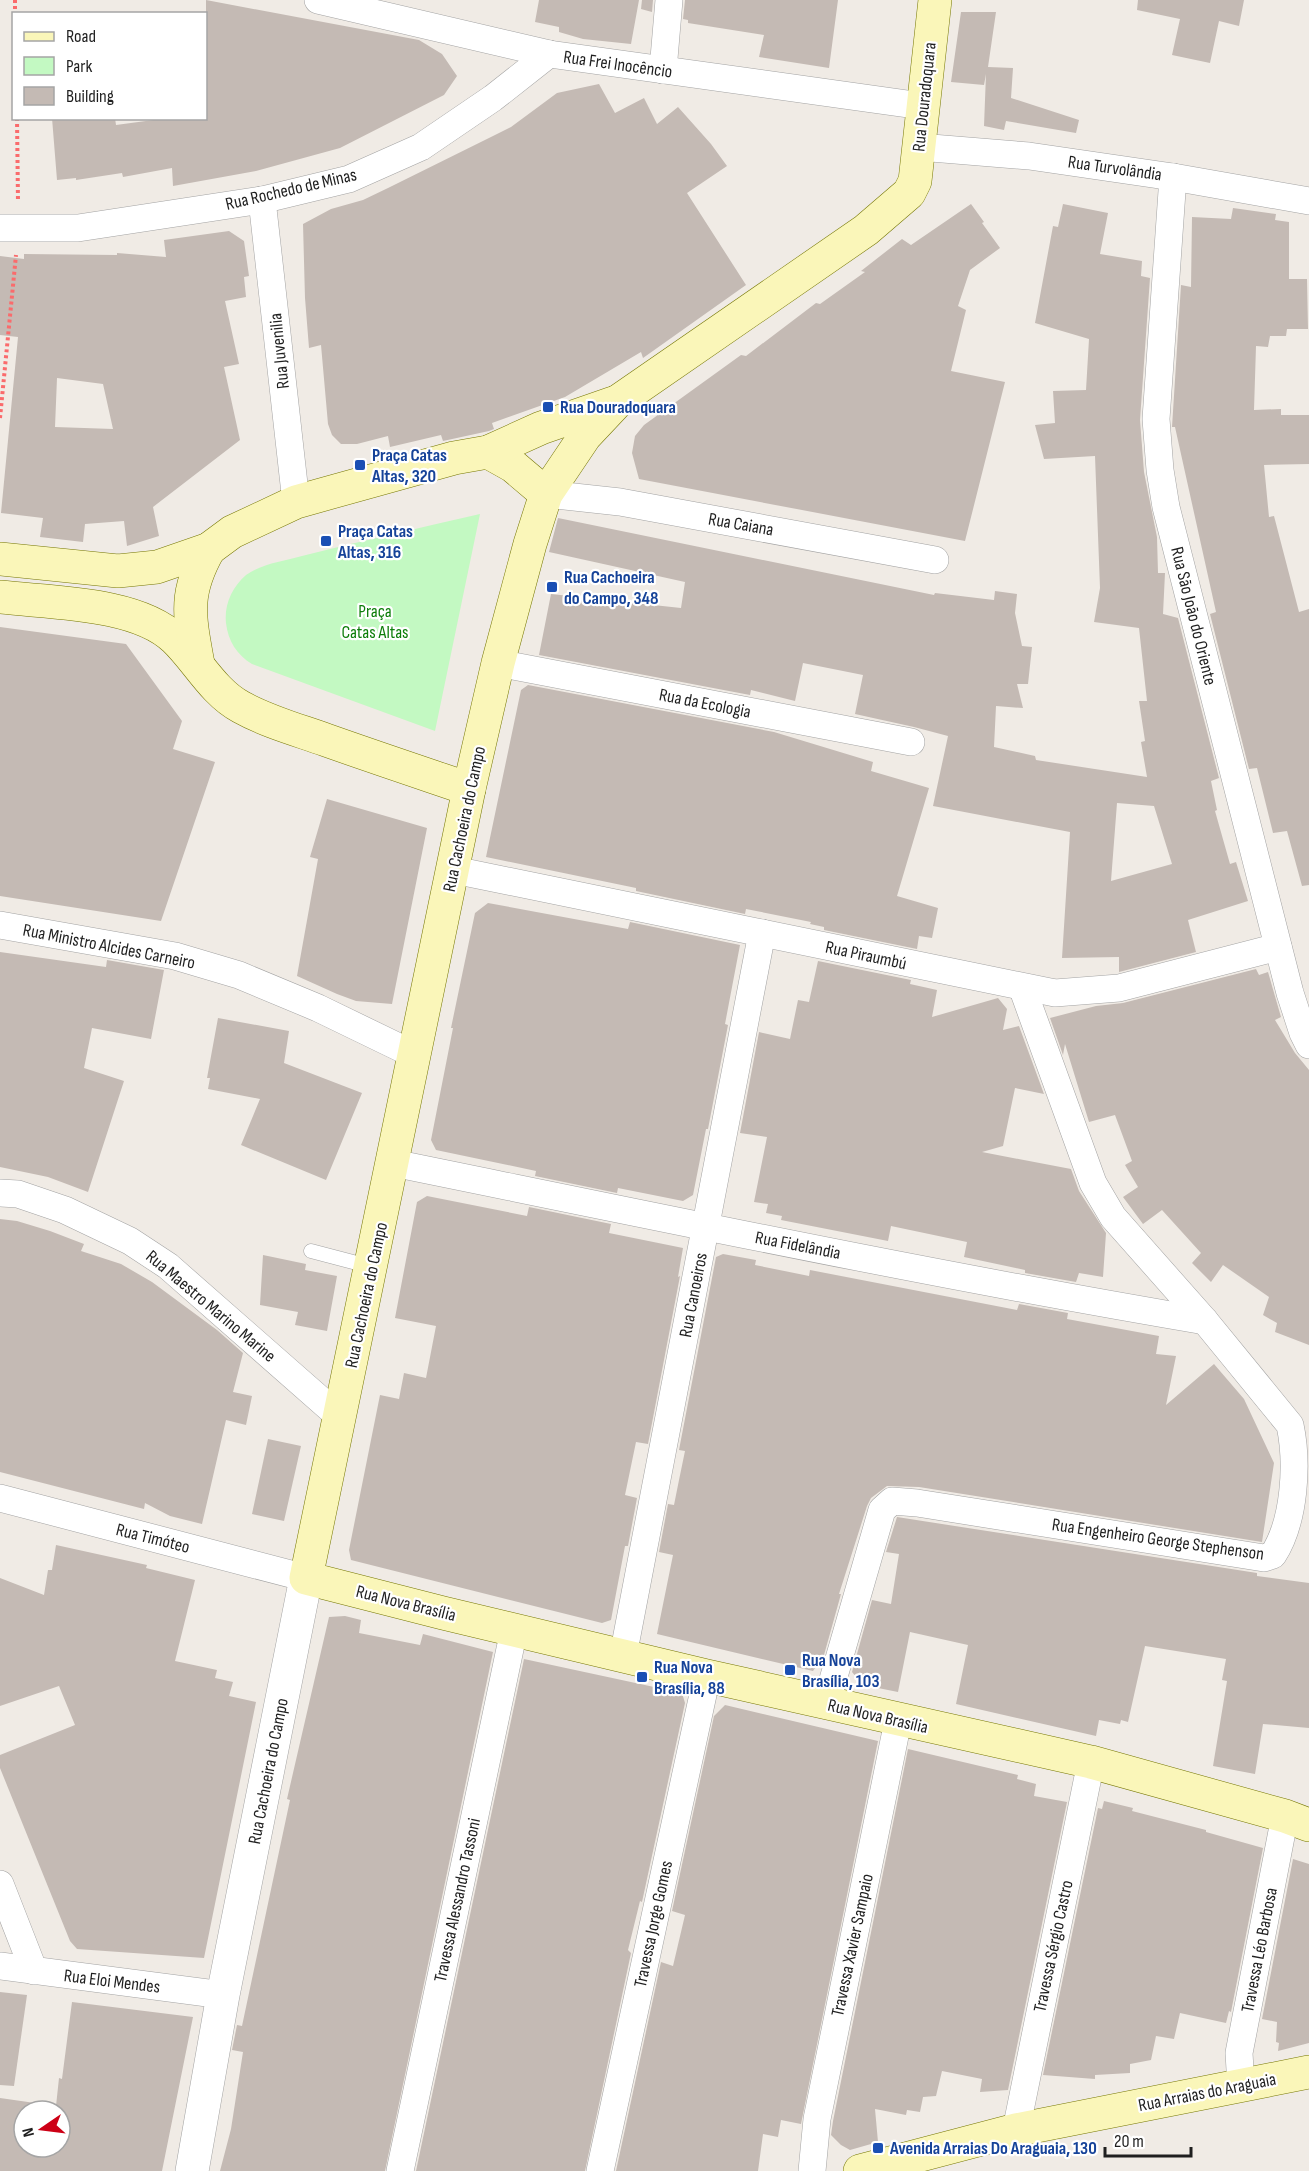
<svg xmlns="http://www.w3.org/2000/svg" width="1309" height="2171" font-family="'Sofia Sans Condensed',sans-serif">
<rect width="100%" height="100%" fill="#f0ebe5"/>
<path fill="#c3f9c2" d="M480 514 435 731 252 664C237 655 228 641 226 623 224 605 232 587 246 575 261 564 284 561 302 556 361 541 420 528 480 514Z"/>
<g fill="#c4bab4" fill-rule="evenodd">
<polygon points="206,0 419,40 442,54 457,76 444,95 340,148 256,171 173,186 172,168 123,177 122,173 76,180 76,178 57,180 52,118 115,118 116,125 168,118 206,118"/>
<polygon points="539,0 639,0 631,44 583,39 559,32 559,27 535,22"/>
<polygon points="642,0 653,0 652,12 641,9"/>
<polygon points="685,0 838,0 829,68 759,57 764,35 688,23 688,20 683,19"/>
<polygon points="1138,0 1244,0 1239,26 1219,21 1210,63 1172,55 1180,19 1137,10"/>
<polygon points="961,12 996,12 988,67 1013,68 1011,98 1079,120 1076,133 1006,121 1004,130 984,126 986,74 984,85 951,82"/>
<polygon points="599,84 615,113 644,98 657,124 678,107 711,144 727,166 687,193 746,285 643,358 641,352 565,397 492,423 494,429 489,431 443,441 441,435 390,447 388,436 357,444 341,444 332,435 328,424 321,345 309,348 305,298 303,224 331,209 363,200 388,188 493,136 511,127 557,93"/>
<polygon points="971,204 984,222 982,223 1000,248 970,270 958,306 966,310 951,371 1005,382 965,541 639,479 632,453 635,436 644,425 741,355 746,356 816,303 820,304 865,272 861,271 902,239 911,245"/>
<path d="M1063 204 1108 213 1100 254 1142 261 1141 276 1150 278 1140 420 1144 472 1157 537 1158 573H1165L1163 614 1178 618 1219 778 1211 781 1217 810 1215 811 1230 864 1236 862 1248 901 1188 920 1196 952 1119 972V957L1062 958 1070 832 933 806 948 736 914 727 855 714 863 675 803 663 795 701 751 690 750 695 539 655 551 594 681 608 685 582 549 552 558 518 934 595 935 593 994 600 995 591 1017 594 1015 613 1022 646 1032 647 1028 684H1017L1023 708 996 706 994 747 1035 756 1036 760 1147 777 1141 742 1145 741 1139 701H1147L1139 628 1094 622 1100 588 1095 456 1044 459 1035 425 1055 423 1053 391 1086 390 1089 339 1035 323 1053 226 1058 227ZM1117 803 1154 806 1172 864 1111 881Z"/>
<polygon points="1233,208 1276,214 1275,220 1289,222 1289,279 1307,279 1308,329 1287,329 1286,336 1270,336 1268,347 1256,346 1254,410 1281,409 1281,415 1309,415 1309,464 1264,465 1269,517 1274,516 1299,612 1309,609 1309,885 1302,886 1287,831 1273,833 1257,768 1249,769 1210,614 1216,612 1175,427 1172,427 1181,285 1191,287 1192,217 1231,219"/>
<path d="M229 231 244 241 249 276 244 277 246 297 225 301 239 364 224 367 240 440 153 507 159 536 127 546 124 521 85 524 83 542 40 537 43 518 1 513 18 337 0 335V256L24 259V254L117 255V253L166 257 164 240ZM57 378 103 384 113 429 55 427Z"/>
<polygon points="0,627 126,644 182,721 173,749 215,762 161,921 0,896"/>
<polygon points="528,685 774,732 873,762 871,771 929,788 897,896 938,908 932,938 919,936 917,949 824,930 824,927 810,924 811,922 746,909 745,914 636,891 636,888 486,857 521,690"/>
<polygon points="327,799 427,828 392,1004 356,1001 337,994 297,976 318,859 310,857"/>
<polygon points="488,903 628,929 630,922 740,945 725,1024 728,1025 708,1129 706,1129 693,1195 683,1201 618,1188 617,1193 535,1176 536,1171 436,1150 431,1140 453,1028 451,1028 475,913"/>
<polygon points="0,952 106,967 107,960 164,970 151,1039 92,1028 84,1068 124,1081 88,1192 48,1177 0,1167"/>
<polygon points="818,961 911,980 910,984 937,990 932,1017 998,998 1007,1009 1003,1030 1019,1026 1044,1094 1015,1088 1003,1146 982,1152 1071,1169 1079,1191 1106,1233 1103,1277 1079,1273 1076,1282 1025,1273 1025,1270 964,1257 967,1242 891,1226 888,1241 781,1220 782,1216 766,1213 768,1204 754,1202 767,1137 740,1133 759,1032 790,1039 798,1000 809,1002"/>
<polygon points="1256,969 1259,975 1268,972 1281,1017 1275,1020 1295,1053 1309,1070 1309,1345 1275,1332 1277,1323 1263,1315 1269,1297 1223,1265 1211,1282 1192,1263 1201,1253 1162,1210 1143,1224 1123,1197 1138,1187 1125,1165 1132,1161 1115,1115 1089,1122 1065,1044 1063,1055 1050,1018 1096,1006 1123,1003"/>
<polygon points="218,1018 289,1031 284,1063 362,1093 326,1180 241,1145 260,1099 208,1089 210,1078 207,1078"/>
<polygon points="427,1196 527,1216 529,1207 611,1224 609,1233 683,1248 678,1277 680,1276 648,1444 636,1442 625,1495 637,1498 628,1546 625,1546 611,1620 602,1623 351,1560 349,1550 380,1395 399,1399 404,1373 426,1378 436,1326 395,1318 417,1202"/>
<polygon points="0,1219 17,1221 50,1231 84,1244 81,1251 121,1264 152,1282 217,1330 243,1353 233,1392 252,1396 246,1425 226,1420 202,1524 170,1516 145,1503 144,1509 0,1472"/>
<polygon points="723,1254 756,1260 755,1265 809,1276 810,1270 1017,1310 1019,1304 1068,1313 1067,1319 1159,1336 1156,1354 1176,1356 1166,1405 1214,1364 1244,1399 1274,1463 1262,1542 919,1487 887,1486 871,1498 867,1506 839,1594 841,1594 824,1655 813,1671 657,1634 673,1555 659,1552 668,1504 674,1505 679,1480 685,1451 679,1450 716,1257"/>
<polygon points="263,1255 306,1264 305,1270 337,1276 327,1331 295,1325 298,1312 260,1305"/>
<polygon points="268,1439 301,1446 284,1521 252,1514"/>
<polygon points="897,1517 1257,1573 1257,1576 1309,1583 1309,1728 1263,1724 1255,1774 1213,1766 1227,1681 1222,1680 1226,1659 1145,1646 1128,1722 1121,1720 1120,1724 1099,1720 1096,1736 956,1704 968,1645 910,1632 898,1692 863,1685 852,1672 872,1600 891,1604 899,1554 886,1552"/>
<polygon points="56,1545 147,1565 146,1568 195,1580 175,1661 217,1670 215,1678 233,1682 229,1696 256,1702 204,1958 77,1949 70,1941 0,1768 0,1755 75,1725 59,1686 0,1706 0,1578 44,1595 48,1570 52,1570"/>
<polygon points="345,1616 361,1620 359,1633 420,1645 423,1634 493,1652 385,2171 220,2171 231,2129 243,2052 232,2050 237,2025 242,2026 290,1800 287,1799 329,1617"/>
<polygon points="524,1659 682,1693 685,1703 642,1902 640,1901 628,1950 631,1953 585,2171 416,2171"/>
<polygon points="725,1705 878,1741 801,2124 781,2120 778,2137 763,2134 758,2171 616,2171 661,1962 673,1966 685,1915 672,1911 714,1716"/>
<polygon points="908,1749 1018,1775 1017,1779 1036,1784 1034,1796 1067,1802 1008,2090 980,2092 982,2079 942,2071 936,2096 923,2097 920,2112 907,2110 906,2115 875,2109 878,2142 850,2150 841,2145 831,2135 833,2121"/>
<polygon points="1104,1801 1133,1808 1132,1811 1206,1830 1206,1832 1263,1848 1231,2012 1229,2011 1226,2023 1180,2013 1174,2039 1156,2036 1151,2060 1130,2064 1130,2073 1095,2075 1095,2079 1043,2075 1098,1808 1102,1809"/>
<polygon points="1293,1859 1309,1864 1309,2043 1278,2051 1279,2043 1276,2042 1277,2022 1262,2019"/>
<polygon points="0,1992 27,1995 14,2086 0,2085"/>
<path d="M72 2002 193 2017 162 2171H0V2098L56 2106 59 2078 62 2079ZM24 2111H60V2147H24Z"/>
</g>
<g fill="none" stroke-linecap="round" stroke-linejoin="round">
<defs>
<polyline id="service" points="311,1251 372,1267"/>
<g id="minor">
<polyline points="318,0 549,54 922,106"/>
<polyline points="663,70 669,0"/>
<polyline points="919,147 1029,156 1173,177 1309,201"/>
<polyline points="1173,177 1156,419 1160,470 1166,507 1290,993 1303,1033 1309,1045"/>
<polyline points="262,200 296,502"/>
<polyline points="0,228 78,228 262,200 349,179 421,147 493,98 549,54"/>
<polyline points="546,494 620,502 935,560"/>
<polyline points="498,663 911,742"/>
<polyline points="454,870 1055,993 1119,988 1278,947"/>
<polyline points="0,925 175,956 239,975 318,1008 415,1055"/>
<path d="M393 1163C663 1218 933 1275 1205 1321"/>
<polyline points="0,1193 18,1194 65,1210 130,1241 168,1266 341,1418"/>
<polyline points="0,1498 306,1578"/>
<polyline points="623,1656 762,933"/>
<path d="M826 1704 882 1510 892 1501 917 1503 1264 1558 1273 1555C1295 1521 1298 1463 1290 1425L1205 1321 1113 1217 1093 1183 1022 987"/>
<polyline points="0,1884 34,1971"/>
<polyline points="0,1966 223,1995"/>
<polyline points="1241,2086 1239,2053 1285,1816"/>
<polyline points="1016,2130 1091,1762"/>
<polyline points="400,2171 514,1630"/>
<polyline points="600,2171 707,1676"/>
<polyline points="812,2171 817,2119 898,1721"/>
</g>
<polyline id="tertiary" points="192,2171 223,1995 306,1578"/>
<g id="secondary">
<polyline points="935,0 915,181 909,193 866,230 617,402 585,436 546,494 530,544 498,663 469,789 306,1578 443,1613 707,1676 1091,1762 1285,1816 1309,1825"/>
<polyline points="488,452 513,466 546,494"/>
<polyline points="0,559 118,571 157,567 209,549 232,532 296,502 454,458 488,452 541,428 613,403"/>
<path d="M0 597C51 603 137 602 175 639 197 660 213 692 241 707 268 722 298 730 326 740 374 757 422 773 469 789"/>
<path d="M198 664C189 615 184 593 209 549"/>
<polyline points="860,2171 1016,2130 1309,2072"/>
</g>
</defs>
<use href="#service" stroke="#a3a3a3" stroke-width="15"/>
<use href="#minor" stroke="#a3a3a3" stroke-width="28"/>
<use href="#tertiary" stroke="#a3a3a3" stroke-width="34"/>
<use href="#secondary" stroke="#767705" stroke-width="34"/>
<g stroke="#fa6b6c" stroke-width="4" stroke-dasharray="3 3" stroke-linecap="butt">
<polyline points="15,0 15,14"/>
<polyline points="17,118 18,202"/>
<polyline points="0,418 16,255"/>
</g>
<use href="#service" stroke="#fff" stroke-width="14"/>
<use href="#minor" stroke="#fff" stroke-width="27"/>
<use href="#tertiary" stroke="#fff" stroke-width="33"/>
<use href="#secondary" stroke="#faf6b9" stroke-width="33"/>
</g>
<g fill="#1a4fb4" stroke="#fff" stroke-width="2">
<rect x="542" y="401" width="12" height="12" rx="3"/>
<rect x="354" y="459" width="12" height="12" rx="3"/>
<rect x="320" y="535" width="12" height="12" rx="3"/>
<rect x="546" y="581" width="12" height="12" rx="3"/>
<rect x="784" y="1664" width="12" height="12" rx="3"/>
<rect x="636" y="1671" width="12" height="12" rx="3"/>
<rect x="872" y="2142" width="12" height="12" rx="3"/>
</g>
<g text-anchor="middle" stroke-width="4.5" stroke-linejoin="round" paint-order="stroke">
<g font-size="18" fill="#1f1f1f" stroke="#fff">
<text transform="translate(618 64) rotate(8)" y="6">Rua Frei Inocêncio</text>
<text transform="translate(924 97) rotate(-84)" y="6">Rua Douradoquara</text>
<text transform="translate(1115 168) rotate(8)" y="6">Rua Turvolândia</text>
<text transform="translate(291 189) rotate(-13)" y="6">Rua Rochedo de Minas</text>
<text transform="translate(279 351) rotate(-96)" y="6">Rua Juvenilia</text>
<text transform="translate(741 524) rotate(10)" y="6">Rua Caiana</text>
<text transform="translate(1194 616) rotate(76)" y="6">Rua São João do Oriente</text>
<text transform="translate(705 703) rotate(11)" y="6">Rua da Ecologia</text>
<text transform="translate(464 819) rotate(-78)" y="6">Rua Cachoeira do Campo</text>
<text transform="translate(109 946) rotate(11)" y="6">Rua Ministro Alcides Carneiro</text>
<text transform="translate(866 955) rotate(12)" y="6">Rua Piraumbú</text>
<text transform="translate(798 1245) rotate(11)" y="6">Rua Fidelândia</text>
<text transform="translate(366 1295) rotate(-78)" y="6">Rua Cachoeira do Campo</text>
<text transform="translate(693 1295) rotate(-79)" y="6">Rua Canoeiros</text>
<text transform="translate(211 1306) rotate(40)" y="6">Rua Maestro Marino Marine</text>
<text transform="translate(153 1538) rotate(14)" y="6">Rua Timóteo</text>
<text transform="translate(1158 1539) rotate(8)" y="6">Rua Engenheiro George Stephenson</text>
<text transform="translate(406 1603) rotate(14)" y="6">Rua Nova Brasília</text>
<text transform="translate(878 1716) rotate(13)" y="6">Rua Nova Brasília</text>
<text transform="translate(268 1771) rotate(-79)" y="6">Rua Cachoeira do Campo</text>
<text transform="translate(457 1900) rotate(-78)" y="6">Travessa Alessandro Tassoni</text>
<text transform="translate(653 1924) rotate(-78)" y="6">Travessa Jorge Gomes</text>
<text transform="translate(852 1945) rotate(-78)" y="6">Travessa Xavier Sampaio</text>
<text transform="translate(1053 1946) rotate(-78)" y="6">Travessa Sérgio Castro</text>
<text transform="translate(1259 1950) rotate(-79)" y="6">Travessa Léo Barbosa</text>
<text transform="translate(112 1981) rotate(7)" y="6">Rua Eloi Mendes</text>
<text transform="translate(1207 2092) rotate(-11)" y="6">Rua Arraias do Araguaia</text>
</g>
<g font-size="18" font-weight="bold" fill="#164399" stroke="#fff" text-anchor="start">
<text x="560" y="413">Rua Douradoquara</text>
<text x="372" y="461">Praça Catas<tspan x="372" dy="21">Altas, 320</tspan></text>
<text x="338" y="537">Praça Catas<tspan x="338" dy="21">Altas, 316</tspan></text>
<text x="564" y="583">Rua Cachoeira<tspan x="564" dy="21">do Campo, 348</tspan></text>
<text x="802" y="1666">Rua Nova<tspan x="802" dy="21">Brasília, 103</tspan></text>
<text x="654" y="1673">Rua Nova<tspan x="654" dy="21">Brasília, 88</tspan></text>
<text x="890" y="2154">Avenida Arraias Do Araguaia, 130</text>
</g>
<g font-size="18" fill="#0e7e0b" stroke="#fff">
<text x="375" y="617">Praça<tspan x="375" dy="21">Catas Altas</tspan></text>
</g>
</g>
<rect x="12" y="12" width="195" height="108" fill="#ffffff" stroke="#a5a5a5" stroke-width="1.5"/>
<rect x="24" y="32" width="30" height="9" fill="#faf6b9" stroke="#a5a5a5" stroke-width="1.5"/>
<text x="66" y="42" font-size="18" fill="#1f1f1f">Road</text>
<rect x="24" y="57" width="30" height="18" fill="#c3f9c2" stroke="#a5a5a5" stroke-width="1.5"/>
<text x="66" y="72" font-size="18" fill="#1f1f1f">Park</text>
<rect x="24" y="87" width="30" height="18" fill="#c4bab4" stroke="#a5a5a5" stroke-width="1.5"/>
<text x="66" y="102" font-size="18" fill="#1f1f1f">Building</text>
<g transform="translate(42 2129) rotate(256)"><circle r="28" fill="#ffffff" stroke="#a5a5a5" stroke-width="1.5"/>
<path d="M0-4.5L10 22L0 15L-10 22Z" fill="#cd0016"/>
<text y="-9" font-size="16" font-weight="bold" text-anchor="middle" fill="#1f1f1f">N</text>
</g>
<path d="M1105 2147v9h86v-9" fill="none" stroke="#1f1f1f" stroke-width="3"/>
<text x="1114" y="2147" font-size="18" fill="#1f1f1f" stroke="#ffffff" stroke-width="4.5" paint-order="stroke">20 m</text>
</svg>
